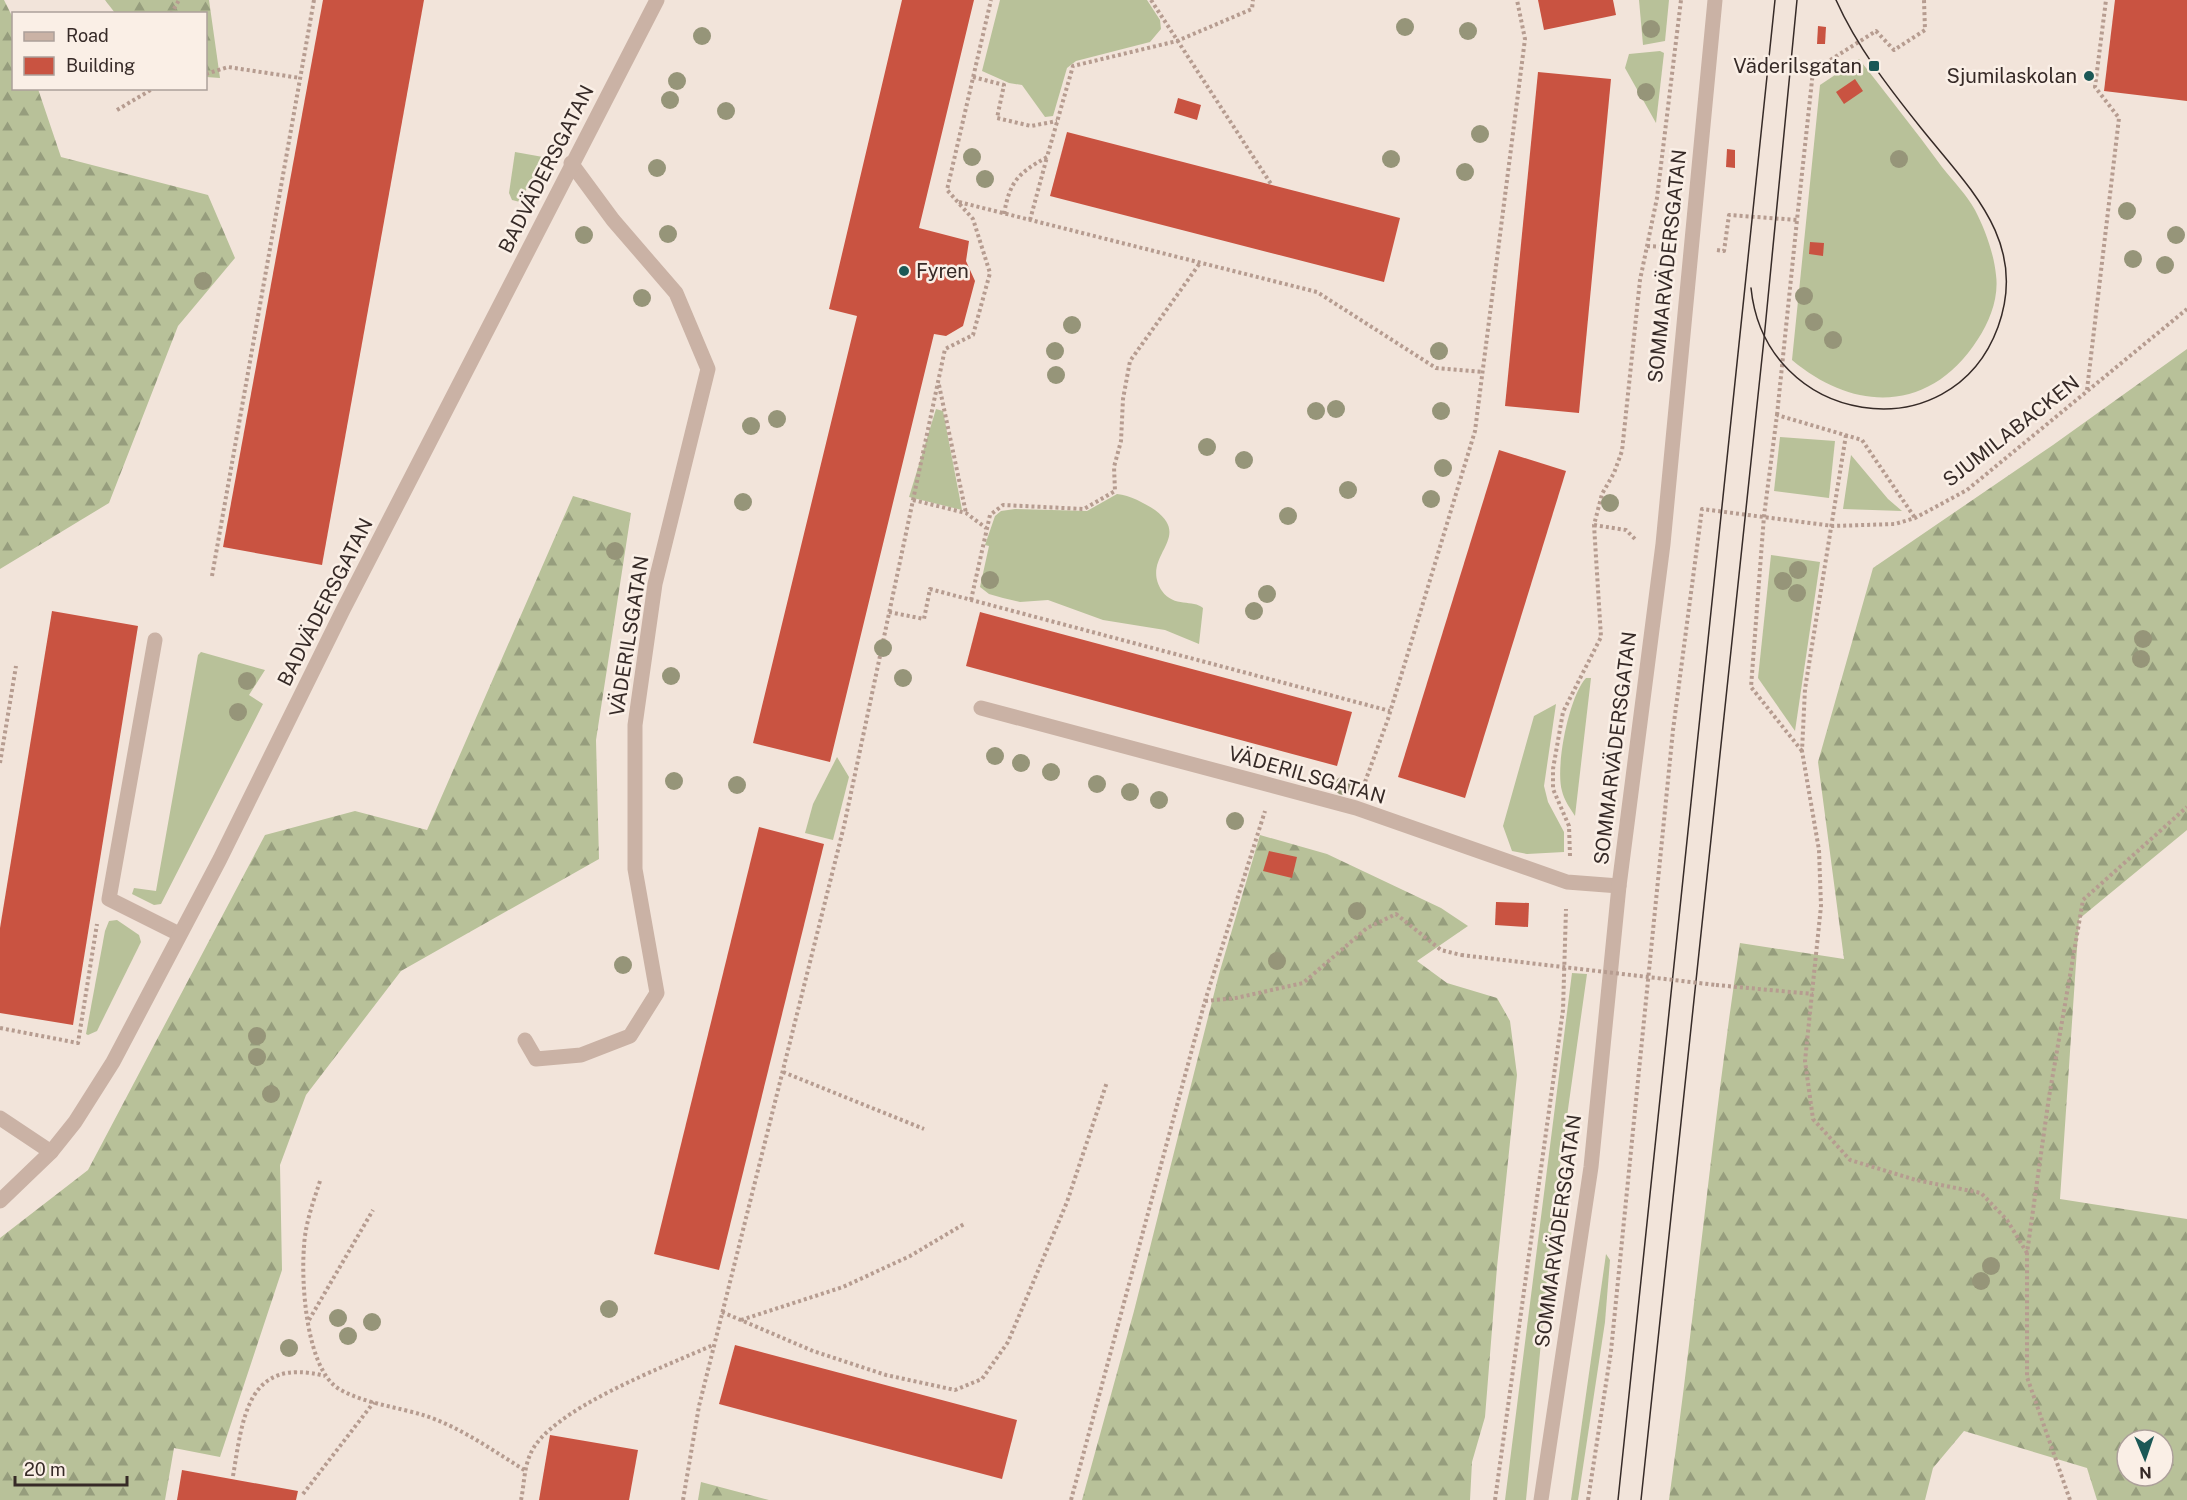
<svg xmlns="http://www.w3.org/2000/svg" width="2187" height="1500" font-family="'Public Sans',sans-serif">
<defs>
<pattern id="forest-firs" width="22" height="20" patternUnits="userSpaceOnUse" patternTransform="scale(1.5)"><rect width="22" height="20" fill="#b8c199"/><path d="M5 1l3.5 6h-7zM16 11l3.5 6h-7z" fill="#969d7d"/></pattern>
</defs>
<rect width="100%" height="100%" fill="#f2e4da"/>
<g fill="#b8c199">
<polygon points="1000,0 1147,0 1160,20 1161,29 1150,42 1076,61 1067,68 1053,116 1045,117 1022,85 1009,83 982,71"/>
<polygon points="1639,0 1669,0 1665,41 1643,45"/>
<polygon points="1660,51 1664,53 1656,123 1625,68 1629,54"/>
<path d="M1859 59C1887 95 1915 130 1942 167 1953 181 1967 195 1975 210 1985 229 1994 254 1996 275 1999 297 1990 321 1978 339 1931 413 1855 413 1792 360L1820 85Z"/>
<polygon points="515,152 543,157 520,202 512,200 509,193"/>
<polygon points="936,409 943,411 962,510 909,497"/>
<polygon points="1780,437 1835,441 1829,498 1774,491"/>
<polygon points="1851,455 1888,499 1902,511 1843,509"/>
<path d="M1117 494C1130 495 1144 503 1155 510 1194 539 1139 556 1162 591 1174 608 1193 599 1203 608L1199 644 1165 630 1103 620 1048 600 1020 602 1003 598 989 594 980 587 989 546 985 545 995 516 1001 511 1015 509 1087 511Z"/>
<polygon points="1771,555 1820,562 1795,731 1758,678"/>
<polygon points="201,652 265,670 249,695 263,704 161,904 154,905 132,894 134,888 156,891 198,655"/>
<path d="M1586 678H1591L1575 816C1570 808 1564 800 1562 791 1555 767 1569 696 1586 678Z"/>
<polygon points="1556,704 1544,786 1548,802 1564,832 1564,852 1527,854 1512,851 1503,826 1534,716"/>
<polygon points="837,757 849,777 833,840 805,833 813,804"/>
<polygon points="117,920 139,935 141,942 97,1031 88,1035 86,1034 105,931 109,921"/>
<polygon points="1572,973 1587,974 1553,1216 1526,1500 1505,1500"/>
<polygon points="1606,1254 1610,1260 1605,1322 1578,1500 1571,1500"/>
</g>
<g fill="url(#forest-firs)" fill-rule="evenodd">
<polygon points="0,0 4,0 13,18 14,88 38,89 61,157 208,195 235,258 178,326 109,503 0,569"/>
<polygon points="105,0 209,0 220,78 206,77 206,14 115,13"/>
<path d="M2187 349V830L2079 919 2060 1199 2187 1219V1500H2097L2087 1468 1964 1431 1933 1468 1925 1500H1669C1695 1315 1712 1128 1740 943L1844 959 1818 762 1873 568 2053 445ZM2127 1440H2163V1476H2127Z"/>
<polygon points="573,496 631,513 596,740 599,859 401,971 306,1095 280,1165 282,1270 220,1457 174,1448 165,1500 0,1500 0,1238 88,1170 265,835 355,811 427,830"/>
<polygon points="1260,835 1327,854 1441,908 1468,926 1417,961 1447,983 1497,998 1510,1021 1517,1075 1497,1267 1485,1417 1472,1462 1470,1500 1082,1500 1134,1311 1219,974"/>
<polygon points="701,1482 769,1500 698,1500"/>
</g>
<g fill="#c95341">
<polygon points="323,0 424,0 322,565 223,547"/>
<polygon points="902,0 974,0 919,228 969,241 966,261 975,281 963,326 946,336 934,334 830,762 753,743 857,316 829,309"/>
<polygon points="1538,0 1613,0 1616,15 1544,30"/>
<polygon points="2115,0 2187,0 2187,101 2104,91"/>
<polygon points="1818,26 1826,27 1825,44 1817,44"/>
<polygon points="1538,72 1611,79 1579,413 1505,406"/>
<polygon points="1855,79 1863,91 1844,104 1836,92"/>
<polygon points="1178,98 1201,105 1197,120 1174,113"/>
<polygon points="1067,132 1400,218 1384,282 1050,196"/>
<polygon points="1727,149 1735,150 1735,168 1726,167"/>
<polygon points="1810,242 1824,243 1823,256 1809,254"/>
<polygon points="1499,450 1566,471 1465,798 1398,777"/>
<polygon points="52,611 138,626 73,1025 0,1013 0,928"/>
<polygon points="980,612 1352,712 1337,766 966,666"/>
<polygon points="759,827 824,844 719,1270 654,1254"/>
<polygon points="1269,851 1297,857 1292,878 1263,871"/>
<polygon points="1496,902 1529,903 1528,927 1495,925"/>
<polygon points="735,1345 1017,1420 1002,1479 719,1404"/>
<polygon points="550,1435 638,1450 629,1500 539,1500"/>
<polygon points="182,1470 298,1491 296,1500 177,1500"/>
</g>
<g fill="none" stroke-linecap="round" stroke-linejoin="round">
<g stroke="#b69c90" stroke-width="4" stroke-dasharray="3 3" stroke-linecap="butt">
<polyline points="1151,0 1271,184"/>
<polyline points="171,14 179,0"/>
<polyline points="206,74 228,67 300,78"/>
<polyline points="973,77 1004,85 997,118 1031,126 1057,121"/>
<polyline points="117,110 154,88"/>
<polyline points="959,202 1317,292 1436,368 1483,372"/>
<path d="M1004 214C1010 180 1019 173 1047 157L1073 66 1177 41 1252 9 1253 0"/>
<polyline points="1030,220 1047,157"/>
<polyline points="1647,246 1664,247"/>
<polyline points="1717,250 1724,251 1729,215 1797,220 1813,71 1876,31 1894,50 1925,30 1924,0"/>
<polyline points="939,385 966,513"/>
<polyline points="2087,390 2119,118 2095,87 2106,0"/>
<polyline points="1777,415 1797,220"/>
<polyline points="1846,435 1805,689 1802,751 1819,850 1821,906 1805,1061 1813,1119 1850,1160 1916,1180 1981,1193 2007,1220 2027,1253"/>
<polyline points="913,500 966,513 986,528"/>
<polyline points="1594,525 1626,530 1636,540"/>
<polyline points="212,576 314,0"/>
<polyline points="971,600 990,515 1003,505 1084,509 1115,491 1114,467 1121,441 1123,399 1130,361 1200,263"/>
<polyline points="889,612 924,619 930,589 1390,711"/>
<polyline points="1802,751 1751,687 1764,516 1777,415 1862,440 1915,518"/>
<polyline points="0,763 16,666"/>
<polyline points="1365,782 1388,719 1475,431 1525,39 1517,0"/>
<polyline points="1570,856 1569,826 1553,789 1553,769 1563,712 1601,637 1594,525 1602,494 1614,473 1622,451 1640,280 1657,198 1681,0"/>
<polyline points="1716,985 1813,994"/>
<polyline points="1205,1001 1236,998 1303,983 1367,928 1396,914 1441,950 1461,955"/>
<polyline points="0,1028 78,1043 97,924"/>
<polyline points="783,1072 924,1129"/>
<path d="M320 1181C313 1203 305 1224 304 1247 301 1282 306 1369 339 1389 365 1404 399 1407 426 1416 462 1428 495 1452 526 1471"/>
<polyline points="722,1312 813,1351 886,1375 955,1390 982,1379 1008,1342 1067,1202 1107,1082"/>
<polyline points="309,1320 373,1210"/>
<polyline points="741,1320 843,1287 910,1256 964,1224"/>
<path d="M233 1476C243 1417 247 1356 325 1376"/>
<polyline points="303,1494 374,1402"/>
<path d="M521 1500C524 1486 524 1468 530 1455 547 1410 669 1365 713 1345"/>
<polyline points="683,1500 699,1406 844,826 945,349 973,335 990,273 973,219 947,190 991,0"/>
<polyline points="1071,1500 1205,1001 1265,811"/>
<polyline points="1495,1500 1563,1010 1566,909"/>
<polyline points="1588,1500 1611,1351 1673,730 1702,509 1833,526 1895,524 1915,518 1967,490 2187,309"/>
<polyline points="2070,1500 2027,1377 2027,1253 2049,1097 2083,900 2187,807"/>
</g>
<g stroke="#cab2a5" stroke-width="15">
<polyline points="155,640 109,899 179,934"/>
<polyline points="525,1040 536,1059 581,1055 630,1036 657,993 635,869 635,725 655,584 708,369 676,293 613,220 571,163"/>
<polyline points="0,1118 51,1152"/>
</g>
<g stroke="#cab2a5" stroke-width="15">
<polyline points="981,708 1356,808 1567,882 1619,886"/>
<polyline points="0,1201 51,1152 75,1122 113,1062 220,859 343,610 657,0"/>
</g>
<polyline stroke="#cab2a5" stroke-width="15" points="1541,1500 1591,1167 1619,886 1663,544 1715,0"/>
<g stroke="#362a27" stroke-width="1.5">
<path d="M1751 288C1765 426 1951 455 1998 327 2029 242 1969 188 1921 128 1889 88 1857 47 1836 0"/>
<polyline points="1618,1500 1775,0"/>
<polyline points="1641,1500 1764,339 1797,0"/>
</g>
<polyline stroke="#b69c90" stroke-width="4" stroke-dasharray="3 3" stroke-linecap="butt" points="1461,955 1716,985"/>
</g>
<g fill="#969579">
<circle cx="1405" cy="27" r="9"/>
<circle cx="1651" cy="29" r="9"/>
<circle cx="1468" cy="31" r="9"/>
<circle cx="702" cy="36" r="9"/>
<circle cx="677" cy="81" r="9"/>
<circle cx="1646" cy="92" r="9"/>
<circle cx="670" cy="100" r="9"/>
<circle cx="726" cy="111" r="9"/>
<circle cx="1480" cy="134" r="9"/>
<circle cx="972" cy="157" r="9"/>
<circle cx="1391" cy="159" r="9"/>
<circle cx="1899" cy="159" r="9"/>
<circle cx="657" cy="168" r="9"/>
<circle cx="1465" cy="172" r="9"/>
<circle cx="985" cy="179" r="9"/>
<circle cx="2127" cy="211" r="9"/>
<circle cx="668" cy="234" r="9"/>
<circle cx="584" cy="235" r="9"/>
<circle cx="2176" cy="235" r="9"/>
<circle cx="2133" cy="259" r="9"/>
<circle cx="2165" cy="265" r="9"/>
<circle cx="203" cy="281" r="9"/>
<circle cx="1804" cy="296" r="9"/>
<circle cx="642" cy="298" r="9"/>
<circle cx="1814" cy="322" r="9"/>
<circle cx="1072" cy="325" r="9"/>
<circle cx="1833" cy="340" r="9"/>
<circle cx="1055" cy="351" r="9"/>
<circle cx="1439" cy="351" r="9"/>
<circle cx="1056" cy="375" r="9"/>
<circle cx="1336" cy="409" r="9"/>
<circle cx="1316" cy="411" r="9"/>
<circle cx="1441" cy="411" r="9"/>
<circle cx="777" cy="419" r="9"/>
<circle cx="751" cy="426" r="9"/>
<circle cx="1207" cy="447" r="9"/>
<circle cx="1244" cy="460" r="9"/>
<circle cx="1443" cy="468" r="9"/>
<circle cx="1348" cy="490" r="9"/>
<circle cx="1431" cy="499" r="9"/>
<circle cx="743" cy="502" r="9"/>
<circle cx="1610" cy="503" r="9"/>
<circle cx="1288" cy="516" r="9"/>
<circle cx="615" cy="551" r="9"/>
<circle cx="1798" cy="570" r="9"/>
<circle cx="990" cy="580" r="9"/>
<circle cx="1783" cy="581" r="9"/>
<circle cx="1797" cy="593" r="9"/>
<circle cx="1267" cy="594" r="9"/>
<circle cx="1254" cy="611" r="9"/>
<circle cx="2143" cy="639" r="9"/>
<circle cx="883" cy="648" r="9"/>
<circle cx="2141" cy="659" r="9"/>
<circle cx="671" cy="676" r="9"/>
<circle cx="903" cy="678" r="9"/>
<circle cx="247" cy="681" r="9"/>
<circle cx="238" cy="712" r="9"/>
<circle cx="995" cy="756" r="9"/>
<circle cx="1021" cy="763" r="9"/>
<circle cx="1051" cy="772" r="9"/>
<circle cx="674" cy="781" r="9"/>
<circle cx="1097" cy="784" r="9"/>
<circle cx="737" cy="785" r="9"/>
<circle cx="1343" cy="786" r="9"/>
<circle cx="1130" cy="792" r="9"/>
<circle cx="1159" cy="800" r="9"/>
<circle cx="1235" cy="821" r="9"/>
<circle cx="1357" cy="911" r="9"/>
<circle cx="1277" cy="961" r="9"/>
<circle cx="623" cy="965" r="9"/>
<circle cx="257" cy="1036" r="9"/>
<circle cx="257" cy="1057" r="9"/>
<circle cx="271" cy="1094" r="9"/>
<circle cx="1991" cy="1266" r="9"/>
<circle cx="1981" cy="1281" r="9"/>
<circle cx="609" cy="1309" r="9"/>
<circle cx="338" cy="1318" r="9"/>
<circle cx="372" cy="1322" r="9"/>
<circle cx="348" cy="1336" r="9"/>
<circle cx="289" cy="1348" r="9"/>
</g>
<g fill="#1b5856" stroke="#faefe6" stroke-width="2">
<rect x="1868" y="60" width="12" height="12" rx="3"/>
<circle cx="2089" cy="76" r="6"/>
<circle cx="904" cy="271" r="6"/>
</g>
<g text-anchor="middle" stroke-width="5" stroke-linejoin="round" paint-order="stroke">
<g font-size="20" fill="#362a27" stroke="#faefe6" text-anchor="end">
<text x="1862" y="73">Väderilsgatan</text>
<text x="2077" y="83">Sjumilaskolan</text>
<text x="916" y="278" text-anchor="start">Fyren</text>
</g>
<g font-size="20" fill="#362a27" stroke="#faefe6">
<text transform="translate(546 169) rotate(-63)" y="7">BADVÄDERSGATAN</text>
<text transform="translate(1667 266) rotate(-84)" y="7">SOMMARVÄDERSGATAN</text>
<text transform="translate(2011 431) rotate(-38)" y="7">SJUMILABACKEN</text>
<text transform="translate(325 602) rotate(-63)" y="7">BADVÄDERSGATAN</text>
<text transform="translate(629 636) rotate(-81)" y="7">VÄDERILSGATAN</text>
<text transform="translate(1615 748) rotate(-83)" y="7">SOMMARVÄDERSGATAN</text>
<text transform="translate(1307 775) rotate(16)" y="7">VÄDERILSGATAN</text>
<text transform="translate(1558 1231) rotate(-82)" y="7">SOMMARVÄDERSGATAN</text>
</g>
</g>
<rect x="12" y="12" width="195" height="78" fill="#faefe6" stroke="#aca09a" stroke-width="1.5"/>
<rect x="24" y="32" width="30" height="9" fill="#cab2a5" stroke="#aca09a" stroke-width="1.5"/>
<text x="66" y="42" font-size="18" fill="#362a27">Road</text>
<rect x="24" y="57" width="30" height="18" fill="#c95341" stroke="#aca09a" stroke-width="1.5"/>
<text x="66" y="72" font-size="18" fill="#362a27">Building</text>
<g transform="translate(2145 1458) rotate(178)"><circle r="28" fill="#faefe6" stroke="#aca09a" stroke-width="1.5"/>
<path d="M0-4.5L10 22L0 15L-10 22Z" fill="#1b5856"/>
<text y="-9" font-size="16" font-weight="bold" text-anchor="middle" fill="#362a27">N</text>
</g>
<path d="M15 1476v9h112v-9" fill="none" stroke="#362a27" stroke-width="3"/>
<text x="24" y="1476" font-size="18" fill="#362a27" stroke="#faefe6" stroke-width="4.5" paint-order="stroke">20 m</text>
</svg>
